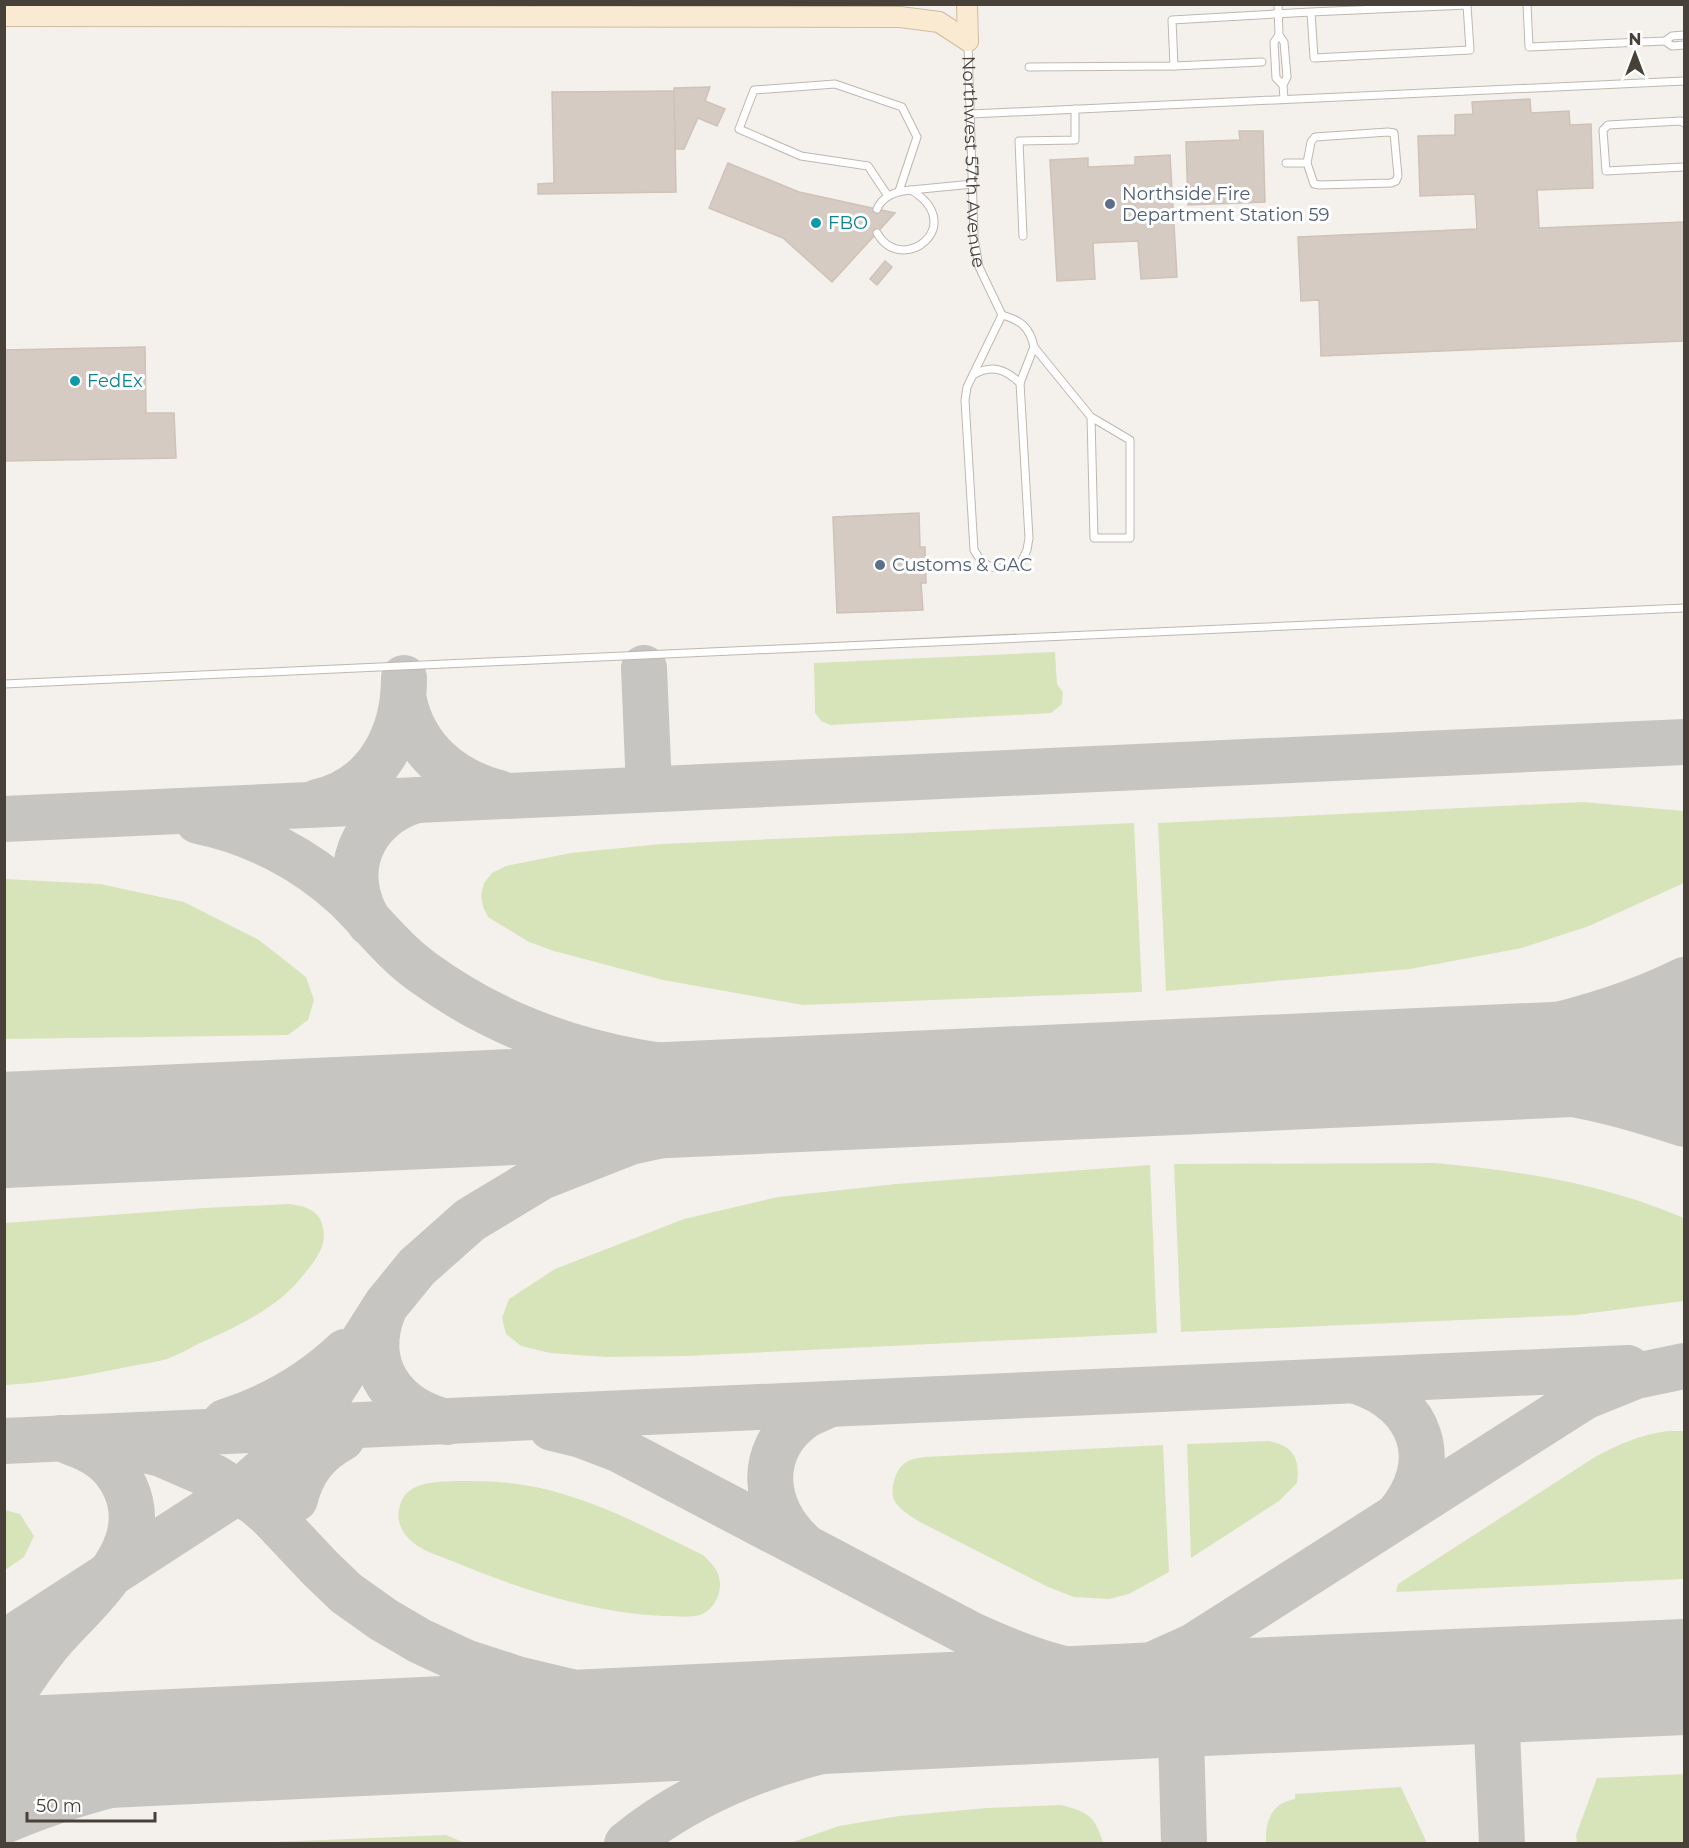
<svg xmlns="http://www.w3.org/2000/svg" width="1689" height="1848" font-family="Montserrat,sans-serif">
<rect width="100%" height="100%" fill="#f4f1ec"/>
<g fill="#d7e4ba">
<polygon points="1055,652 1057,684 1063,692 1062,704 1051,713 830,725 821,721 815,713 814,663"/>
<polygon points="1583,802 1684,811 1684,883 1589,926 1522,948 1410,969 1166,991 1158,823"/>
<polygon points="1134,823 1142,992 803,1005 663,980 554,951 529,942 488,917 483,907 481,895 484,883 492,873 506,866 571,853 661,844"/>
<polygon points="5,879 100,884 184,902 259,940 306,977 314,1000 308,1020 288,1035 5,1039"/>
<path d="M1435 1163C1498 1169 1562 1177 1623 1196 1644 1202 1664 1210 1684 1218V1301L1576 1315 1181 1332 1174 1164Z"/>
<polygon points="1150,1165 1157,1333 686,1356 606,1357 550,1353 521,1346 506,1334 502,1318 509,1299 555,1269 684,1219 778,1197 896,1184"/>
<path d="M289 1204C305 1206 320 1210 323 1228 327 1246 316 1259 305 1273 279 1308 235 1328 196 1345 187 1350 177 1355 167 1359 154 1363 140 1364 127 1367 87 1375 45 1383 5 1385V1223L204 1208Z"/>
<path d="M1667 1431H1684V1579L1396 1592 1398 1584 1595 1457C1619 1444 1640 1435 1667 1431Z"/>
<path d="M1269 1441C1294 1446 1300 1459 1297 1483L1279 1501 1191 1558 1187 1444Z"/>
<path d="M1163 1445 1169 1572 1129 1594 1109 1599 1074 1597 1048 1587 918 1521C910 1515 900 1510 895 1502 889 1492 895 1469 905 1463 910 1459 918 1458 924 1457Z"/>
<path d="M454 1481C472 1481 491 1481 509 1483 578 1490 641 1525 703 1555 710 1562 717 1568 719 1577 723 1591 715 1610 700 1615 690 1618 675 1616 664 1616 592 1613 519 1589 452 1561 440 1556 425 1552 415 1544 402 1534 395 1521 400 1505 407 1482 433 1482 454 1481Z"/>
<polygon points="5,1510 20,1514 34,1536 24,1557 5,1570"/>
<polygon points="1684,1774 1684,1843 1577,1843 1576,1835 1597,1778"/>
<path d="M1401 1787 1427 1843H1266C1265 1822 1271 1803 1295 1799V1794Z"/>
<path d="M1061 1805C1088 1812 1095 1816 1103 1843H790L839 1826 899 1816 987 1808Z"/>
<polygon points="446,1835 465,1843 248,1843"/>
</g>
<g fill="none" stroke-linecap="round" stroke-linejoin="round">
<g stroke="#c6c5c2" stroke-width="46">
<polyline points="644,668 649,789"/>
<path d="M404 701C415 750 452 781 499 793"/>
<path d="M318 802C377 788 404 735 404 678"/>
<polyline points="4,819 1684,742"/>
<path d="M198 821C253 832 305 859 346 897 372 922 394 952 424 973 561 1072 706 1076 867 1078"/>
<path d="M370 923C338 873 361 816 417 800"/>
<path d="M1234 1074 1493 1039C1558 1027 1624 1010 1684 980"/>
<path d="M1358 1080C1425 1082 1493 1082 1560 1092 1602 1098 1644 1111 1684 1124"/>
<polyline points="4,1141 194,1121"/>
<path d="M383 1311C362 1366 393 1409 447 1422"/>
<path d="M1357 1381C1422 1402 1443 1463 1397 1516"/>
<path d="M225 1422C269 1408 311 1384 345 1352"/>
<path d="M552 1428 581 1435 618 1449 974 1636C1036 1664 1079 1677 1147 1681L1495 1686 1502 1844"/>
<polyline points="61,1438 132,1447 161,1454 214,1477 256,1503 270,1515 320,1568 346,1593 384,1620 420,1641 465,1662 517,1679 584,1695 649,1703 849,1715 1103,1678 1152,1665 1194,1646 1584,1397 1636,1376 1684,1366"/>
<polyline points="4,1441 1628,1368"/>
<path d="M295 1499C302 1471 316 1452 342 1438"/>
<path d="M802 1544C762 1508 757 1451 803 1417 811 1412 820 1409 828 1405"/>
<polyline points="4,1643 246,1486 288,1449 315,1417 386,1305 417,1267 470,1220 541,1177 630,1142 740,1118 1092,1081"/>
<path d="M4 1706C19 1685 33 1662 50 1642 85 1601 154 1549 125 1487 114 1463 95 1450 70 1442"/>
<polyline points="1131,1706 1180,1699 1184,1844"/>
<path d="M4 1821C121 1770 251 1758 376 1738"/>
<path d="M627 1844C704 1781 807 1749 903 1734"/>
</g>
<g stroke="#c6c5c2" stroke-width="116">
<polyline points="4,1130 1684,1054"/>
<polyline points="4,1755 1180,1699 1684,1677"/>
</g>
</g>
<g fill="#d5cbc3" stroke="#cfc2b7" stroke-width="1.5">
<polygon points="710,87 705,101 725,109 717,126 698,118 684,149 675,149 674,88"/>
<polygon points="674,91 676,192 538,194 538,184 554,183 552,92"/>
<polygon points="1530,99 1531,113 1569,111 1570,125 1591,124 1593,188 1537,190 1539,228 1684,222 1684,341 1321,356 1319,300 1301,301 1298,237 1477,229 1475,194 1420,196 1418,136 1455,135 1455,115 1473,114 1472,102"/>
<polygon points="1239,131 1263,131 1265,202 1188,205 1186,142 1240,140"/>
<polygon points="1170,155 1177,277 1141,279 1138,241 1093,243 1095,279 1057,281 1050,160 1088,158 1088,167 1135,165 1135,157"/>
<polygon points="728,163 799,192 895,213 832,282 783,238 709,208"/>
<polygon points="885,261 892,267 877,285 870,279"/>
<polygon points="145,347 146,413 174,413 176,458 4,461 4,350"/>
<polygon points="919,513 920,547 925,547 926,583 921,583 923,610 837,613 833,517"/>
</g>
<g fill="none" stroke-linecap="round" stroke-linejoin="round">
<defs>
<g id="lane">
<polyline points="1278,4 1279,35 1284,42 1287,77 1283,85 1284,99"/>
<polyline points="1527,4 1529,47 1665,41 1672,36 1684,35"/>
<polyline points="1279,35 1274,42 1276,78 1283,85"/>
<polyline points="1665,41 1672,46 1684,45"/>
<path id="s1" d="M968 44 974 238 979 267 1002 315"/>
<polyline points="1174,66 1262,62"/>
<polyline points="1029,67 1174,66 1172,20 1311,12 1314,58 1470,50 1467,5 1311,12"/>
<polyline points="971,114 1684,81"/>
<polyline points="1684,123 1681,121 1608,125 1603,130 1606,171 1684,167"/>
<polyline points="1286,163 1307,163 1314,184 1320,185 1391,183 1396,181 1398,176 1394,133 1388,132 1315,137 1311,142 1307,163"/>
<polyline points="911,190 973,184"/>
<polyline points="888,196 868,166 801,156 739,129 754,90 835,84 902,107 917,137 899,191"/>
<path d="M877 209C883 195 897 191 911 190 969 225 902 277 877 233"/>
<polyline points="1023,236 1019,141 1075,140 1075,109"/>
<path d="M1002 315C1020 320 1030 327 1034 347L1020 383 1029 538 1027 550 1020 564C999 572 985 570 974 550L965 400 967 387Z"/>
<polyline points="1034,347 1091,417 1094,538 1130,538 1130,440 1091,417"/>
<path d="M973 375C992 364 1005 369 1020 383"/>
<polyline points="4,684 1684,608"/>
</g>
<g id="secondary">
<polyline points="967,4 968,41"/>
<polyline points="4,16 900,17 939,22 968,41"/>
</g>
</defs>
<use href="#lane" stroke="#bfb7af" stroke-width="9"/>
<use href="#secondary" stroke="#cfbca1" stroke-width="22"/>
<use href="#lane" stroke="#fff" stroke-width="7"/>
<use href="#secondary" stroke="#f9ead1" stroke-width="20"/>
</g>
<g fill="#5c6f8a" stroke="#fff" stroke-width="2">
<circle cx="1110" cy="204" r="6"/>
<circle cx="880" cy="565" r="6"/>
</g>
<g fill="#0f9aa8" stroke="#fff" stroke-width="2">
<circle cx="816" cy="223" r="6"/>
<circle cx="75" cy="381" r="6"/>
</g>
<g text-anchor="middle" stroke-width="6" stroke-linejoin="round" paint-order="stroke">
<g font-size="18" fill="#48413a" stroke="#fff">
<text dy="6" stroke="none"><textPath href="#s1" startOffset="118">Northwest 57th Avenue</textPath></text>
</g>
<g font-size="18" fill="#4e5e75" stroke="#fff" text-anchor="start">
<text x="1122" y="200">Northside Fire<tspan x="1122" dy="21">Department Station 59</tspan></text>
<text x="892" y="571">Customs &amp; GAC</text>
</g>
<g font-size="18" fill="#0d838f" stroke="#fff" text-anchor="start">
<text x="828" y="229">FBO</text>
<text x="87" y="387">FedEx</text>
</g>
</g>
<rect width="1689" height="1848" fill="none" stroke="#48413a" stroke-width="12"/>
<g transform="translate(1635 54)" stroke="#ffffff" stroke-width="4.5" paint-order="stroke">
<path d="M0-4.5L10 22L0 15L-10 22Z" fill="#48413a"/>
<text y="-9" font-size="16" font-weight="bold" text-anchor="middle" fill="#48413a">N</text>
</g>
<path d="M27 1812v9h128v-9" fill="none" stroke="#48413a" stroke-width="3"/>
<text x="36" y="1812" font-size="18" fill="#48413a" stroke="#ffffff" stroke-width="4.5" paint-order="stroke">50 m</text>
</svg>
